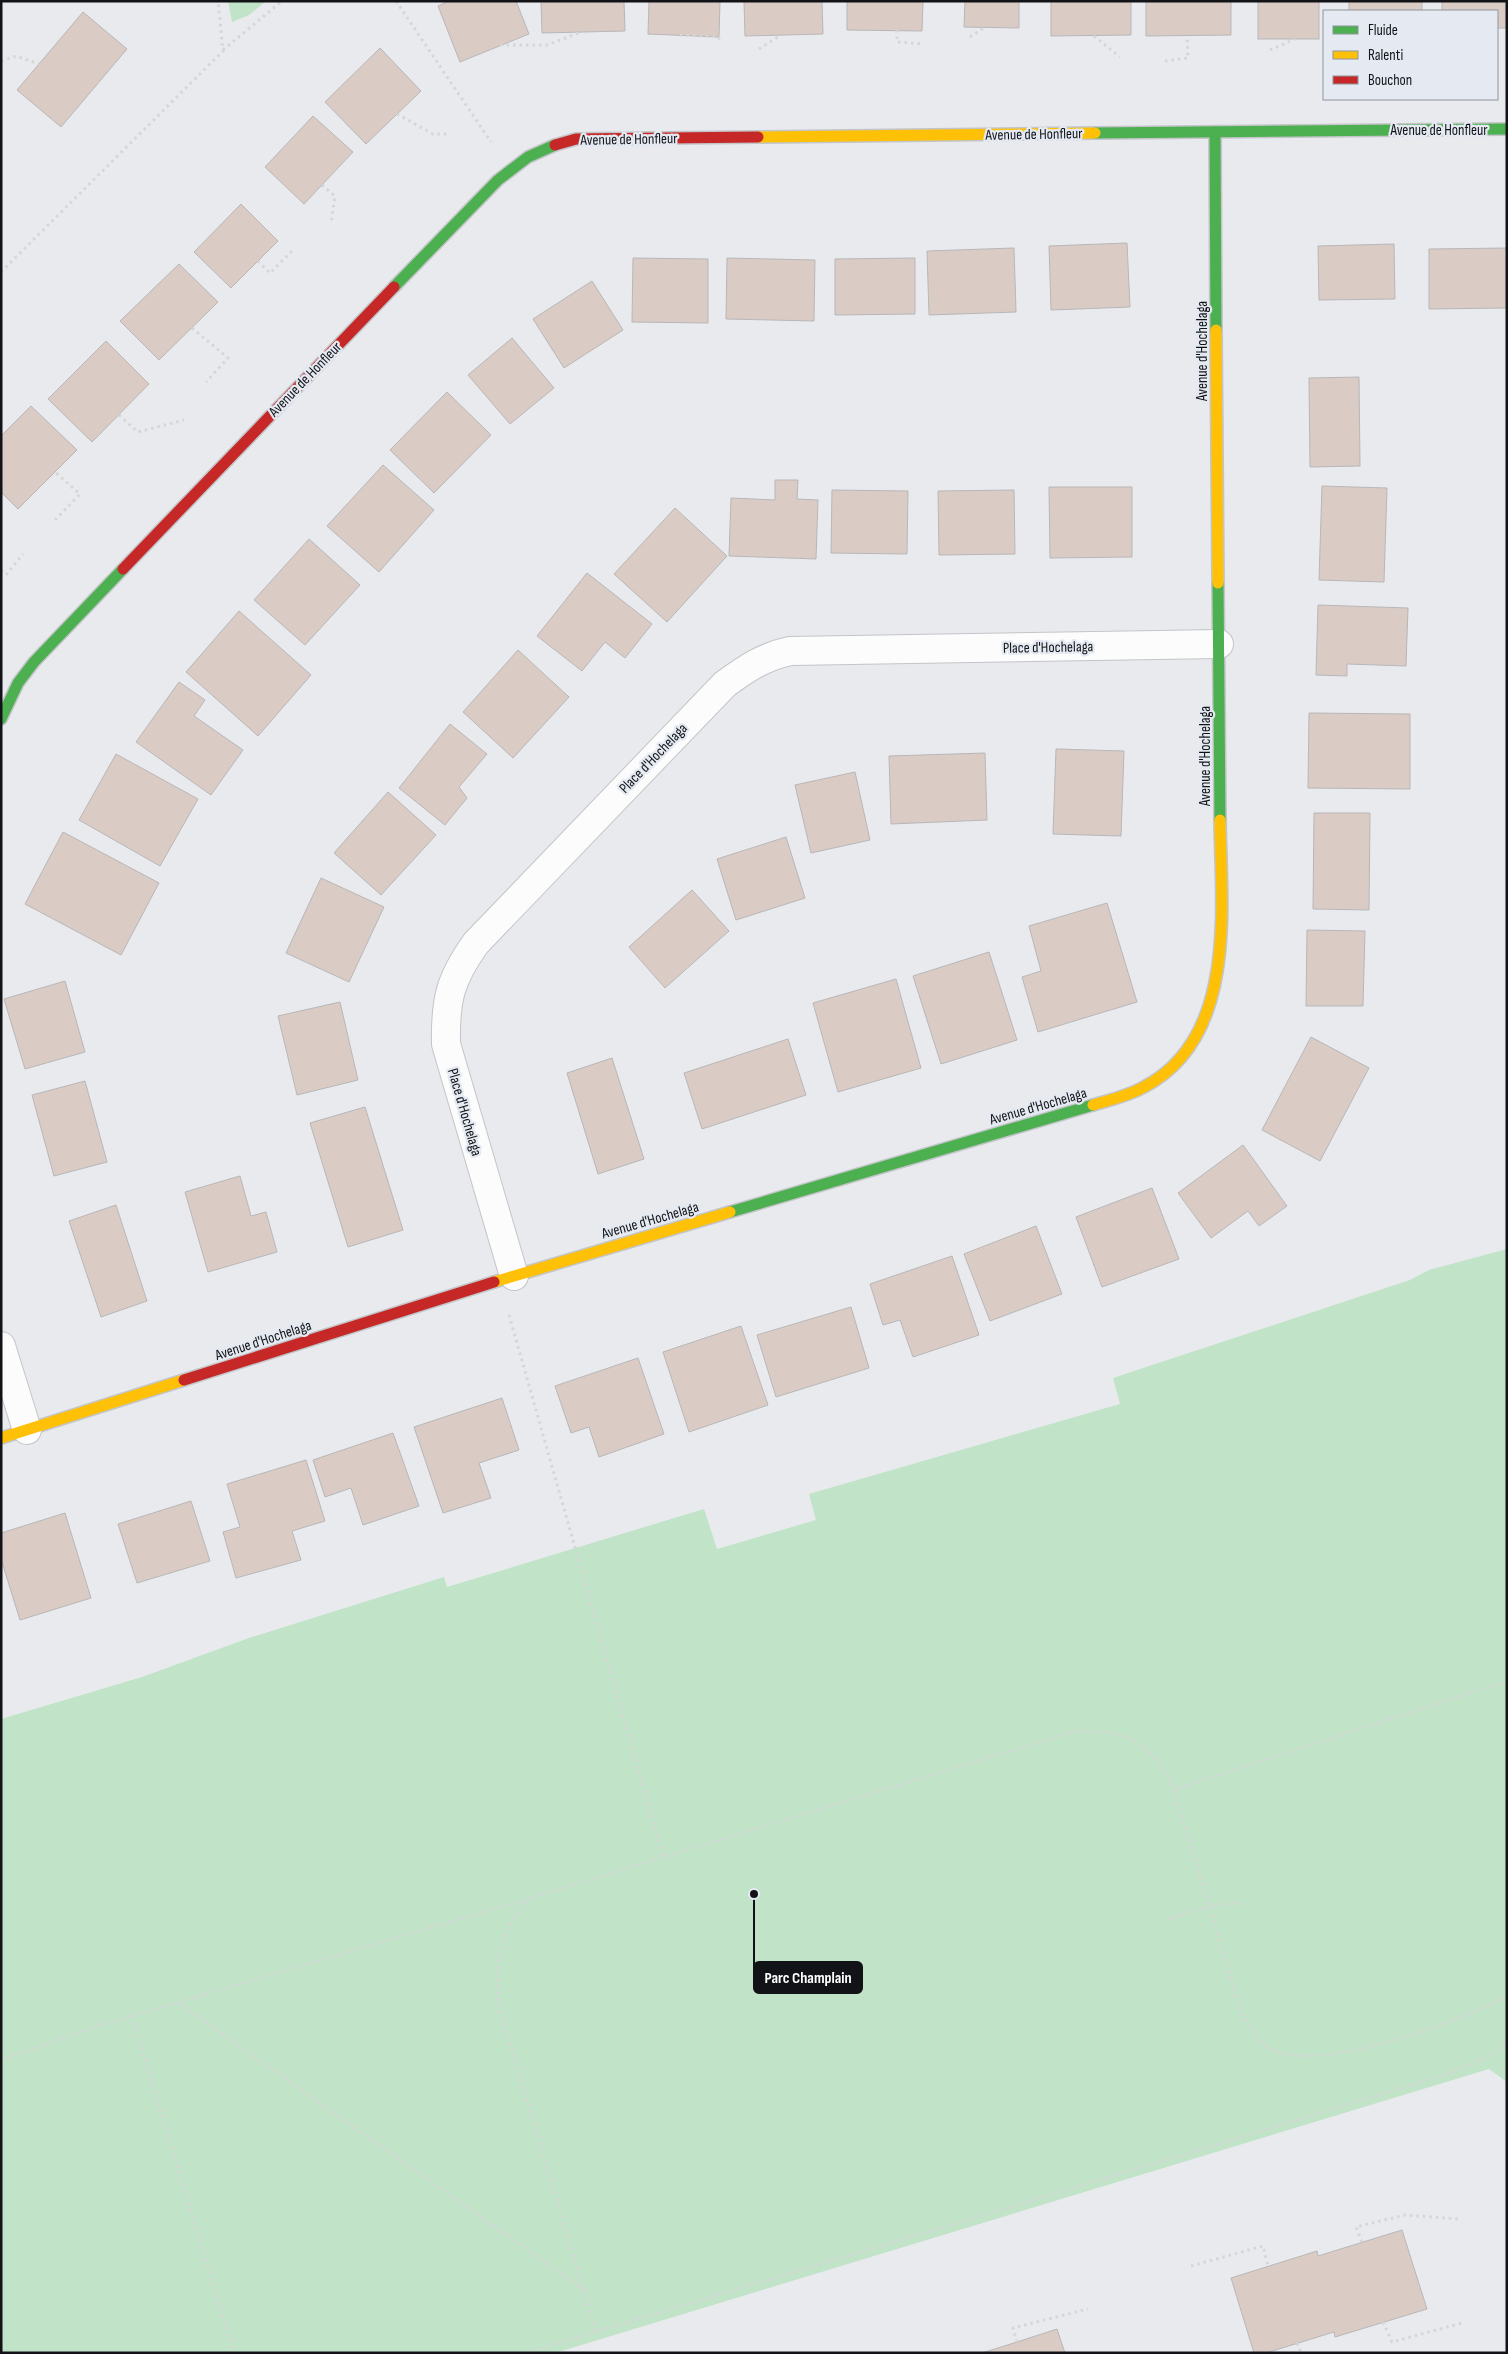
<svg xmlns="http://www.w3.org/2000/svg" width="1508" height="2354" font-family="'Sofia Sans Condensed',sans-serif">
<rect width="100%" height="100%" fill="#e8eaee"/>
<g fill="#c1e3c7">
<polygon points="228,1 266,1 249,15 232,22"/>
<polygon points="1507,1249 1507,2082 1489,2069 555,2353 1,2353 1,1719 142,1677 249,1638 444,1577 447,1587 704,1509 717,1549 816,1520 809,1494 1120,1404 1113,1378 1410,1280 1429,1270"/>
</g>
<g fill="#dacbc5" stroke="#b8b7b8">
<polygon points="449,1 516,1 529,34 460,62 438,6"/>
<polygon points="541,1 624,1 625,31 542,33"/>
<polygon points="649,1 720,1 719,37 648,34"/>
<polygon points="744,1 822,1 823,34 745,36"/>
<polygon points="847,1 923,1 922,31 847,30"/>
<polygon points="965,1 1019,1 1019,28 964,27"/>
<polygon points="1051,1 1131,1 1131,35 1051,36"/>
<polygon points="1146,1 1231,1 1231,35 1146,36"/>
<rect x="1258" y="1" width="61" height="38"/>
<rect x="1349" y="1" width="73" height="10"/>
<polygon points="1442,1 1507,1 1507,28 1497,28 1497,11 1442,11"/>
<polygon points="83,12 127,49 61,127 17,90"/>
<polygon points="380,48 421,91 366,144 325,102"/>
<polygon points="313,116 353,152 304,204 265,167"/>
<polygon points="241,204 278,241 231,288 194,252"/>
<polygon points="1127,243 1130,307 1051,310 1049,246"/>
<polygon points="1394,244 1395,299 1319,300 1318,246"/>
<polygon points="1014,248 1016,312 929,315 927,251"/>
<polygon points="1507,248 1507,308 1429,309 1429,249"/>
<polygon points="633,258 708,259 708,323 632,322"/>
<polygon points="727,258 815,260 814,321 726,319"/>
<polygon points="915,258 915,314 835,315 835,259"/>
<polygon points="179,264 218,302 159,360 120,321"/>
<polygon points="592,281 623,330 564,368 533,319"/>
<polygon points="512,338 554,388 510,424 468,375"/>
<polygon points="106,341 149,384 92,442 48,399"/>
<polygon points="1359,377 1360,466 1310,467 1309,378"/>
<polygon points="447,392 491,435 434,493 390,450"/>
<polygon points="31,406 77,450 18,509 1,492 1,436"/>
<polygon points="383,465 434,510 379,572 327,526"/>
<polygon points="775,480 798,480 797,499 818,500 816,559 729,556 731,498 775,500"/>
<polygon points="1322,486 1387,488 1384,582 1319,580"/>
<polygon points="1049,487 1132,487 1132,557 1050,558"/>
<polygon points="832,490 908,491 907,554 831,553"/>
<polygon points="1014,490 1015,554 939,555 938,491"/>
<polygon points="675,508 727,556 667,622 614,574"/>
<polygon points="309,539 360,585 305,645 254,600"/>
<polygon points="587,573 652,624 625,658 605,642 582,671 537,636"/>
<polygon points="1318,605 1408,608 1406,666 1347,664 1347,676 1316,675"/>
<polygon points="239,611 311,675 258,736 186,672"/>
<polygon points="518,650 569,697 513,758 463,712"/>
<polygon points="179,682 205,700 194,716 243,750 211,795 136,742"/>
<polygon points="1309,713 1410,714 1410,789 1308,788"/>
<polygon points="450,724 487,754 459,787 467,798 445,825 399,788"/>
<polygon points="1056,749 1124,751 1121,836 1053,834"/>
<polygon points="985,753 987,820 891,824 889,756"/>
<polygon points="116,754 198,799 160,866 79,820"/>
<polygon points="855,772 870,840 811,853 795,785"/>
<polygon points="388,792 436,835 381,895 334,853"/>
<polygon points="1314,813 1370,813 1369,910 1313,909"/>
<polygon points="63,832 159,883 121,955 25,904"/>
<polygon points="786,837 805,898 736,920 717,859"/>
<polygon points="321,878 384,907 349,982 286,953"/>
<polygon points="692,890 729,931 665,988 629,947"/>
<polygon points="1107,903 1137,1002 1038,1032 1022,977 1041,971 1029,926"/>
<polygon points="1307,930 1365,931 1363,1006 1306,1006"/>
<polygon points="989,952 1017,1040 941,1064 913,976"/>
<polygon points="896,979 921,1068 838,1092 813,1003"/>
<polygon points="65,981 85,1052 25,1069 4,999"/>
<polygon points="340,1002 358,1080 297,1095 278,1016"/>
<polygon points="1311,1037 1369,1068 1320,1161 1262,1130"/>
<polygon points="788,1039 806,1095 702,1129 684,1073"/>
<polygon points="612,1058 644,1159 598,1174 567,1073"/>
<polygon points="85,1081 107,1162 54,1176 32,1095"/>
<polygon points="365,1107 403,1230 348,1247 310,1123"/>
<polygon points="1243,1145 1287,1206 1259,1226 1248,1211 1211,1238 1178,1193"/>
<polygon points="240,1176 251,1216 266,1212 277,1252 208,1272 185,1192"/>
<polygon points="1152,1188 1179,1259 1102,1287 1076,1217"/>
<polygon points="116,1205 147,1301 101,1317 69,1221"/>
<polygon points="1036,1226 1062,1294 990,1321 964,1254"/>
<polygon points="952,1256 979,1335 913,1357 900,1320 883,1325 870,1284"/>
<polygon points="851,1307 869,1368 776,1397 757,1335"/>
<polygon points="741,1326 768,1405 689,1432 663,1352"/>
<polygon points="638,1358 664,1434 599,1457 589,1427 571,1433 555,1386"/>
<polygon points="502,1398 519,1450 479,1463 491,1498 443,1513 414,1427"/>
<polygon points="393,1433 419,1506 363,1525 351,1488 325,1497 313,1460"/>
<polygon points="306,1460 325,1521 292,1531 301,1560 236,1578 223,1532 240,1527 227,1484"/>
<polygon points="191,1501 210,1561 137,1583 118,1524"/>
<polygon points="65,1513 91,1598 20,1620 1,1559 1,1533"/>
<polygon points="1402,2230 1427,2309 1335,2337 1334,2332 1266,2353 1254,2353 1231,2278 1317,2251 1318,2256"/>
<polygon points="1057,2329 1065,2353 982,2353 1017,2342"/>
</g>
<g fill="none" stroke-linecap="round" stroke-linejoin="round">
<defs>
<g id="street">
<path d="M514 1276 446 1044C445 1000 450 979 476 943L725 684C747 668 763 657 790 651L1219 644"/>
<polyline points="1,1346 27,1430"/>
</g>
<g id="fast">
<polyline points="1215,132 1216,330"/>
<polyline points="1095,133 1507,129"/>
<polyline points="394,287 498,180 528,157 555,145"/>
<polyline points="1218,583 1220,820"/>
<polyline points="1,719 18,683 34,662 123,569"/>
<polyline points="730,1212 1093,1105"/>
</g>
<g id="slow">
<polyline points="758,137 1095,133"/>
<polyline points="1216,330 1218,583"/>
<path d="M1093 1105C1110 1100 1128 1096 1144 1087 1238 1038 1221 907 1220 820"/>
<polyline points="494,1282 730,1212"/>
<polyline points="1,1438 184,1380"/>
</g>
<g id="jam">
<polyline points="555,145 576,139 758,137"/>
<polyline points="123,569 394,287"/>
<polyline points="184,1380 494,1282"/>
</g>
</defs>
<use href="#street" stroke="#c3c5c8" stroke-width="30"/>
<use href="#fast" stroke="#c3c5c8" stroke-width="14"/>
<use href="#slow" stroke="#c3c5c8" stroke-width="14"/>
<use href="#jam" stroke="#c3c5c8" stroke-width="14"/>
<g stroke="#d4d6d7" stroke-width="3" stroke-dasharray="2.5 4" stroke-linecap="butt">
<polyline points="396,1 491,142"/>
<polyline points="897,30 897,42 923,44"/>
<polyline points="680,35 719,37 718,43"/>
<polyline points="1094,36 1120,57"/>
<polyline points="970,37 985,27"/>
<polyline points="500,45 547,45 581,32"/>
<polyline points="759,49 781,35"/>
<polyline points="223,50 282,1"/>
<polyline points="1270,50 1295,39"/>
<polyline points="1,61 16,56 39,64"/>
<polyline points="1165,61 1188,58 1187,36"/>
<polyline points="397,114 433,134 447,134"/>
<polyline points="322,185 335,196 331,224"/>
<polyline points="258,261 270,273 293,250"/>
<polyline points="1,272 223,51 218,1"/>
<polyline points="192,328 228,358 206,382"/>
<polyline points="119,415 138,432 184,420"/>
<polyline points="55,520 80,494 55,472"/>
<polyline points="1,571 6,575 23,554"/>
<polyline points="509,1315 663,1857"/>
<polyline points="1173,1790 1507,1681"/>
<polyline points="1169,1919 1209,1906 1240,1903"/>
<polyline points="179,2003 584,2290"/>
<polyline points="132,2016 234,2353"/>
<polyline points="1,2060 101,2025 531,1898"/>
<polyline points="1362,2242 1356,2227 1405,2215 1458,2219"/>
<polyline points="1191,2266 1263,2246 1268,2266"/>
<polyline points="1383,2322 1392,2342 1462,2323"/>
<path d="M596 2331 498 2003C497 1958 498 1929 533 1897L1076 1731C1126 1731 1144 1737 1171 1781L1241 2011C1249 2027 1257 2044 1275 2051 1330 2071 1454 2022 1507 1997"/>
<polyline points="1017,2342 1013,2328 1088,2309"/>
<polyline points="1297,2343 1301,2353"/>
<polyline points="525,2353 1186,2154 1450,2073 1486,2058 1507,2042"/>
</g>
<use href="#street" stroke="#fcfcfc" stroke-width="28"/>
<use href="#fast" stroke="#4caf50" stroke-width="11"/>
<use href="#slow" stroke="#ffc107" stroke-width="11"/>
<use href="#jam" stroke="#c62828" stroke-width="11"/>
</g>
<g text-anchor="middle" stroke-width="4.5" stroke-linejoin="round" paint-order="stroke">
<g font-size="15" fill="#111316" stroke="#e4e9f2">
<text x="1439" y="135">Avenue de Honfleur</text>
<text transform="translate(1034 134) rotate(-1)" y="5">Avenue de Honfleur</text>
<text transform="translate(629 139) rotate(-1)" y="5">Avenue de Honfleur</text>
<text transform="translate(1202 351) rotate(-90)" y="5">Avenue d'Hochelaga</text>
<text transform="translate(305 379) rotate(-46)" y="5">Avenue de Honfleur</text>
<text transform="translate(1048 647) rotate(-1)" y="5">Place d'Hochelaga</text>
<text transform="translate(1205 756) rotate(-90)" y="5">Avenue d'Hochelaga</text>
<text transform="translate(653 758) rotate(-46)" y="5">Place d'Hochelaga</text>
<text transform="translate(1038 1106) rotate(-16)" y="5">Avenue d'Hochelaga</text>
<text transform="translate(465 1112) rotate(74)" y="5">Place d'Hochelaga</text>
<text transform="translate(650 1220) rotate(-16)" y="5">Avenue d'Hochelaga</text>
<text transform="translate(263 1340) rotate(-18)" y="5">Avenue d'Hochelaga</text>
</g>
</g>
<path fill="none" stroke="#111316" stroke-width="2" d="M754 1894L754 1977"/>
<circle fill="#111316" stroke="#e4e9f2" stroke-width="2" cx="754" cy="1894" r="5"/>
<rect fill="#111316" stroke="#111316" stroke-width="2" x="754" y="1962" width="108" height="31" rx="5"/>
<g font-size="16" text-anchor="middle" font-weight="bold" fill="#fff">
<text x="808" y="1983">Parc Champlain</text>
</g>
<rect width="1508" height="2354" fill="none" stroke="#111316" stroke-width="5"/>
<rect x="1323" y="10" width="175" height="90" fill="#e4e9f2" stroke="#90939a"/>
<rect x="1333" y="26" width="25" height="8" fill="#4caf50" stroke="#90939a"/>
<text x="1368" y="35" font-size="15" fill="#111316">Fluide</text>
<rect x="1333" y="51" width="25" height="8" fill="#ffc107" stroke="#90939a"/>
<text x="1368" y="60" font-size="15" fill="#111316">Ralenti</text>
<rect x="1333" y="76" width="25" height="8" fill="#c62828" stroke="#90939a"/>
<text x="1368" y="85" font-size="15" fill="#111316">Bouchon</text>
</svg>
